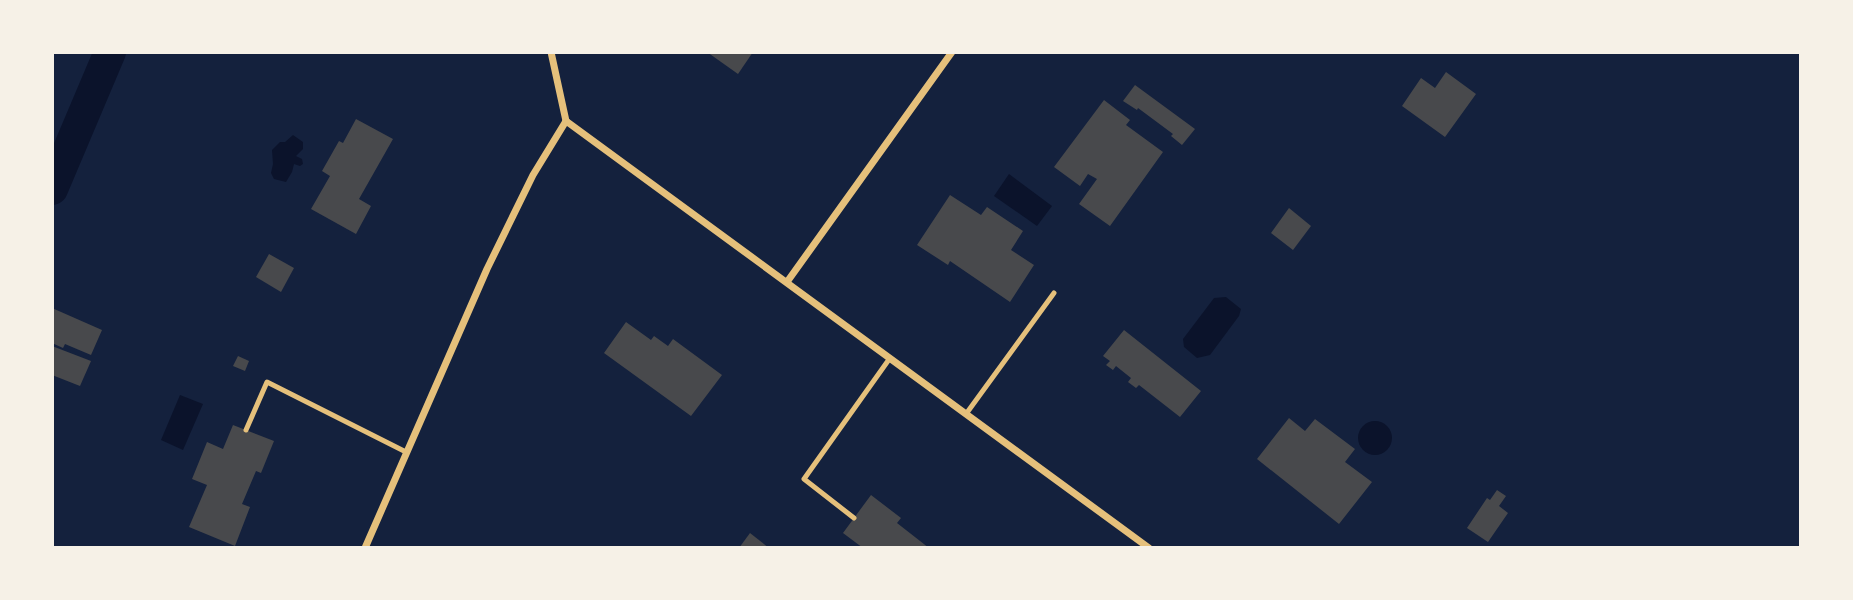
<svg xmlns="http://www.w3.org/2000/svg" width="1853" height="600" font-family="Literata,serif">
<rect width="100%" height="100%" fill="#14213d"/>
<g fill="#0b132b">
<polygon points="293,135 303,142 303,149 296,156 302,159 303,164 300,166 294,164 292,172 286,182 274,179 271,173 273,164 272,150 280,142 285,142"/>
<polygon points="1009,174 1052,206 1037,226 994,196"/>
<polygon points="1226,297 1241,309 1239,316 1210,355 1197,358 1184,347 1183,339 1214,298"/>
<polygon points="180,395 203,404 183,450 161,440"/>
<circle cx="1375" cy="438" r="17"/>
</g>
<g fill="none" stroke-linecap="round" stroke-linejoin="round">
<polyline stroke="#0b132b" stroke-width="32" points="52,189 110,52"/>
</g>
<g fill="#48494c">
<polygon points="707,52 753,52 738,74"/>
<polygon points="1446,72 1476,94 1445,137 1402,106 1421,78 1435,88"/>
<polygon points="1135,85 1195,129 1182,145 1171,136 1173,134 1138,108 1137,110 1123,101"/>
<polygon points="1104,100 1130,120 1126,125 1163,152 1110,226 1079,204 1097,179 1088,174 1080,186 1054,167"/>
<polygon points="356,119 393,139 359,199 371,206 356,234 311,209 330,176 322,171 339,141 343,143"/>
<polygon points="950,195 981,215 987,207 1023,231 1011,250 1034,265 1010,302 950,261 948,265 917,245"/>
<polygon points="1289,208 1311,226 1293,250 1271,233"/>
<polygon points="269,254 294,268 281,292 256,277"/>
<polygon points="52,308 102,330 91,355 65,344 63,348 52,343"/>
<polygon points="626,322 651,340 654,336 668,346 673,339 722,375 691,416 604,353"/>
<polygon points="1124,330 1201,391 1180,417 1139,385 1136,388 1128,382 1131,378 1116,366 1113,370 1106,365 1110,361 1103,356"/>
<polygon points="52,346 91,361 80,386 52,375"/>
<polygon points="238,356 249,361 245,371 233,366"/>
<polygon points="1289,418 1305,431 1315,419 1355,449 1345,462 1372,482 1339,524 1257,459"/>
<polygon points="233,425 274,441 261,473 256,471 242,504 250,507 235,546 189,527 207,485 192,479 207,442 223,449"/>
<polygon points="1497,490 1506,496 1499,506 1508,513 1488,542 1467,528 1487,498 1490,500"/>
<polygon points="871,495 901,518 897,523 929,548 863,548 843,533"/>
<polygon points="750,533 769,548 739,548"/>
</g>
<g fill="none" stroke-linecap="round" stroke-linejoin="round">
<g stroke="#e5c07b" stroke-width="5">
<polyline points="966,414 1054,293"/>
<polyline points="246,430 267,382 406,452"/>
<polyline points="854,518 804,479 890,358"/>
</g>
<g stroke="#e5c07b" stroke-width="7">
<polyline points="551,52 566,121"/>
<polyline points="566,121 1149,548"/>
<polyline points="787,282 952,52"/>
<polyline points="365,548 487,269 533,175 566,121"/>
</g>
</g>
<rect width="1853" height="600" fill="none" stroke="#f6f1e7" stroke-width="108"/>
</svg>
